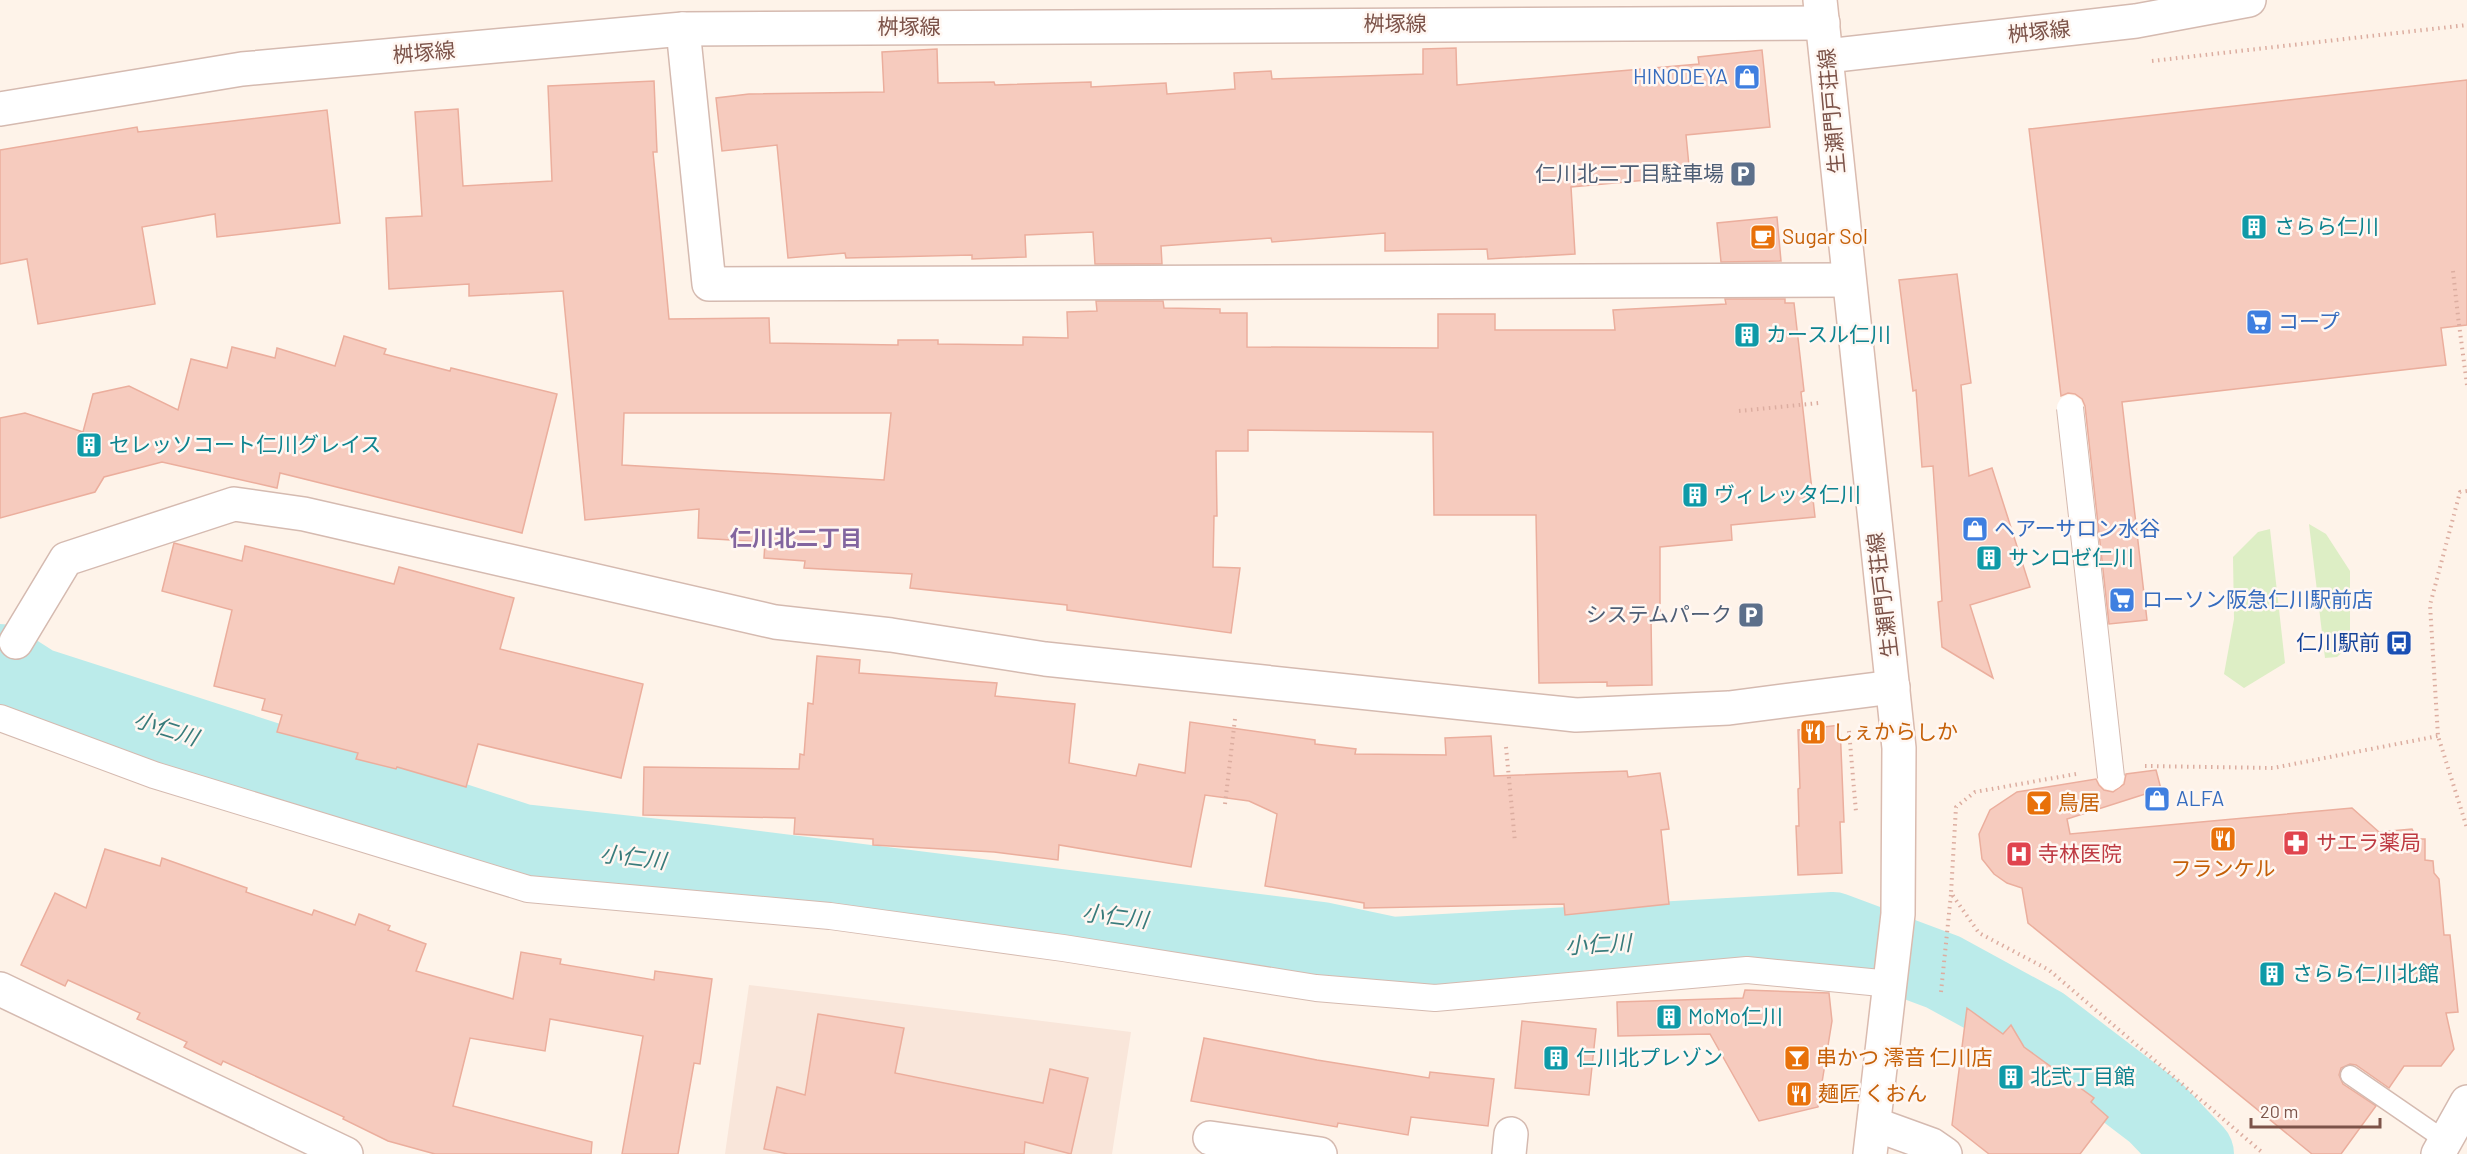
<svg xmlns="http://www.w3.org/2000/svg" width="2467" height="1154" font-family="Barlow,'Noto Sans JP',sans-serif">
<rect width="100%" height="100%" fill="#fef3e9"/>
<polygon fill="#f9e6da" points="749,985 1131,1032 1112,1154 725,1154"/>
<g fill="#ddeec5">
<polygon points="2309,524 2326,534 2350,571 2350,645 2337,657 2325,658"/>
<polygon points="2270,529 2285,663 2244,688 2224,674 2234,619 2233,557 2258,532"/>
</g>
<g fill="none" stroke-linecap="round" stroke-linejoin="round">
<polyline stroke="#bbebea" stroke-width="78" points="0,663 36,686 522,843 703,863 1321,941 1392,956 1833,931 1943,972 2042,1026 2156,1113 2195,1154"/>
</g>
<g fill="#f6cbbe" stroke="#ebae9d" stroke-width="1.5" fill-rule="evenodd">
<polygon points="1456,48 1457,85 1699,64 1698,57 1762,50 1770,127 1686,135 1690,176 1571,187 1575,254 1488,259 1487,249 1385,251 1385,233 1272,242 1271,238 1161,246 1162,264 1095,264 1093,232 1025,235 1026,257 972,259 972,255 846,258 845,253 788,258 777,145 722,151 716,98 749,94 884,92 882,52 937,49 938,83 994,82 995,85 1091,82 1091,87 1166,83 1167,94 1235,89 1234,73 1271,71 1272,79 1423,74 1423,49"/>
<polygon points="2467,80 2467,325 2441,328 2446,365 2122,402 2147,620 2109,624 2085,406 2082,399 2075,394 2068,393 2061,396 2029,129"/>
<path d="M654 81 657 152H653L669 319 769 318 770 343 898 345V340H938V344L1023 345V337L1068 338 1067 312 1097 311 1096 301H1163L1164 308 1220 309V313H1247V347L1438 348V314H1495V330H1615L1613 310 1726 304 1725 299H1785V303H1794L1804 391 1801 392 1815 517 1731 525 1732 540 1660 547V618H1651L1652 685 1607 686V682L1539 683 1536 515H1434L1433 432 1248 430V451H1216L1217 516H1214L1213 567 1240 568 1231 633 1067 610V605L910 588 912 574 804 568 805 561 764 558 765 542 698 538 699 509 585 520 563 291 469 296V284L389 289 386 218 422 216 415 112 458 109 463 186 552 181 548 86ZM624 413H891L884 480 622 465Z"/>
<polygon points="327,110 340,223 217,237 215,214 142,227 155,304 38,324 27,259 0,264 0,150 137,127 138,132"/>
<polygon points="1777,217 1781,261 1721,262 1717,223"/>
<polygon points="1957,274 1971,383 1961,385 1969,476 1992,468 2030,587 1970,605 1993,678 1942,647 1938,602 1942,601 1933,466 1922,467 1916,390 1913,391 1899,280"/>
<polygon points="344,336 386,349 384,354 450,371 451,368 557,394 522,533 280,473 277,488 162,462 104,477 95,492 0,518 0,418 25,413 83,432 93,394 129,386 178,410 191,359 227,368 232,347 275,358 277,348 335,366"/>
<polygon points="174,543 242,561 245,546 394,584 399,567 514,598 500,649 643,684 621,778 478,744 466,787 397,767 396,769 356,759 358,753 277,732 282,715 262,710 265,699 214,686 232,610 162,591"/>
<polygon points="817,656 860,660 859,673 997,683 995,696 1075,704 1069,763 1136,776 1139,764 1185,773 1190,722 1315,740 1315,744 1356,749 1355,754 1446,755 1445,738 1491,736 1494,776 1627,771 1628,777 1660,773 1669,829 1661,830 1669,904 1565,915 1564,904 1364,908 1364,903 1265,886 1277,814 1249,801 1205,795 1191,867 1059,845 1058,860 994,852 873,845 873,839 794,834 795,818 643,815 644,767 799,769 800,754 804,755 808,703 813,704"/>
<polygon points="1840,725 1844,822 1840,822 1842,873 1798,875 1796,826 1799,826 1798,789 1800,788 1798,730"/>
<polygon points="2156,770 2161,789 2067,819 2070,834 2352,808 2379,832 2412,829 2417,839 2425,839 2425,860 2433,861 2434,873 2439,879 2444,935 2450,935 2458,1012 2446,1013 2454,1049 2441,1066 2404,1066 2389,1088 2356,1065 2350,1064 2341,1068 2339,1075 2343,1084 2376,1106 2341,1154 2312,1154 2028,923 2022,888 2007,883 1994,874 1982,859 1979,834 1990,810 2017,792 2096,779 2099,785 2104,790 2113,792 2124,784 2126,774"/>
<polygon points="105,849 160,866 162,858 247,888 246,892 312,915 314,910 355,925 359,914 390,926 388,930 426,944 416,971 513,999 521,952 561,959 560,964 654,980 655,971 712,979 700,1064 694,1063 678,1154 622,1154 643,1036 550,1019 545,1051 470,1038 453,1106 592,1142 591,1154 435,1154 388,1141 343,1119 344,1117 223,1061 221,1065 184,1047 187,1042 137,1019 140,1013 68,980 65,986 21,965 55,893 86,908"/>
<polygon points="1745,990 1829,993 1832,1021 1818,1107 1759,1121 1710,1034 1618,1036 1617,1002 1743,998"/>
<polygon points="1967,1008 2003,1034 2011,1025 2024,1047 2094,1098 2091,1102 2108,1117 2080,1154 1989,1154 1952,1125"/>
<polygon points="818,1014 904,1028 895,1073 1043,1103 1050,1069 1088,1078 1071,1154 1025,1142 1024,1154 788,1154 764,1149 777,1087 805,1095"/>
<polygon points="1522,1021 1596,1029 1589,1095 1515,1088"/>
<polygon points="1204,1038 1317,1060 1429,1078 1430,1072 1494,1079 1488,1126 1411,1117 1408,1135 1338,1123 1337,1127 1191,1101"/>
</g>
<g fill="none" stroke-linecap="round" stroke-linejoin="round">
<defs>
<polyline id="service" points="2350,1075 2446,1141"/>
<polyline id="pedestrian" points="0,718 154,775 528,889 830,916 1063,948 1316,988 1435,998 1747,970 1891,984"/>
<g id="minor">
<polyline points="683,29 709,284 1848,280"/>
<polyline points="1827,56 2136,21 2249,0"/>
<polyline points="0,109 242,69 683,29 1823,23"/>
<polyline points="16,642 66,559 234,504 304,514 775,622 891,635 1045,659 1576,715 1729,708 1893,687"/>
<polyline points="0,989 346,1154"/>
<polyline points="1874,1124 1932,1145 1945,1154"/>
<polyline points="1210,1138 1320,1154"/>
<polyline points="1509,1154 1511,1134"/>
<polyline points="2438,1154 2467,1102"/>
</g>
<polyline id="secondary" points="1820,0 1899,748 1898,914 1870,1154"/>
</defs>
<use href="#service" stroke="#d5bab0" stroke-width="21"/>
<use href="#pedestrian" stroke="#d5bab0" stroke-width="28"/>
<use href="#minor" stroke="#d5bab0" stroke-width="36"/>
<use href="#secondary" stroke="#dabbaf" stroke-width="36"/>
<g stroke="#dcada0" stroke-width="4" stroke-dasharray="1.5 4.5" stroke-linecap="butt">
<polyline points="2152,61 2467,25"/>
<polyline points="2453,271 2459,325"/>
<polyline points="2459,324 2467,385"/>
<polyline points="1739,411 1819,403"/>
<polyline points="2467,491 2460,492 2430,605 2438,736 2467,828"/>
<polyline points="1849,731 1856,812"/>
<polyline points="1506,747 1515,842"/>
<polyline points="2145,766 2273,768 2438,736"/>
<polyline points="2076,774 1975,792 1956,807 1951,893 1979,933 2049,970 2264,1154"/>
<polyline points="1225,804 1235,719"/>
<polyline points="1941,992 1951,894"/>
</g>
<use href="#service" stroke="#fff" stroke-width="18"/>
<use href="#pedestrian" stroke="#fff" stroke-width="26"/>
<use href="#minor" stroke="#fff" stroke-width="33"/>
<use href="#secondary" stroke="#fff" stroke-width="33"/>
<defs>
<polyline id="pedestrian-bridge" points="2070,408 2111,777"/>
</defs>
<use href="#pedestrian-bridge" stroke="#d5bab0" stroke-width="28" stroke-linecap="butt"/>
<use href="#pedestrian-bridge" stroke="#fff" stroke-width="26"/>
</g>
<defs>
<symbol id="shop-square" viewBox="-11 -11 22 22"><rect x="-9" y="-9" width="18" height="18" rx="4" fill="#3f7fe0" stroke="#fff7f2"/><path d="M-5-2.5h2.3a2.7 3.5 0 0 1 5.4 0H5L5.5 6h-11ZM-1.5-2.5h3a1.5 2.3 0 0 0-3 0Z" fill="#fff"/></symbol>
<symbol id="parking-square" viewBox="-11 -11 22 22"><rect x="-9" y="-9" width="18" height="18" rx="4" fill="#5c6f8a" stroke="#fff7f2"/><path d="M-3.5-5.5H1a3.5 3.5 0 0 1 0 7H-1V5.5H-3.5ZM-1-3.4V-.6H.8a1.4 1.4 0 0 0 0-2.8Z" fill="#fff"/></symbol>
<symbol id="building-square" viewBox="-11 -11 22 22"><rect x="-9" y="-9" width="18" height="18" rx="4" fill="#0f9aa8" stroke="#fff7f2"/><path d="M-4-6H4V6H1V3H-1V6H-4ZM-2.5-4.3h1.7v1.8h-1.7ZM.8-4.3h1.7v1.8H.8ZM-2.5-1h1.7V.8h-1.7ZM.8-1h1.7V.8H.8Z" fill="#fff"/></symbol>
<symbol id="cafe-square" viewBox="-11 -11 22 22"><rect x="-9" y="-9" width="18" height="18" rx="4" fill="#e8710a" stroke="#fff7f2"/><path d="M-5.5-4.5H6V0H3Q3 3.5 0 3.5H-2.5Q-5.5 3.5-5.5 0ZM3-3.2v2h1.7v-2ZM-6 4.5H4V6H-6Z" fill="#fff"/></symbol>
<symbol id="supermarket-square" viewBox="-11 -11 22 22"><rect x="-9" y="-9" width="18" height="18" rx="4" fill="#3f7fe0" stroke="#fff7f2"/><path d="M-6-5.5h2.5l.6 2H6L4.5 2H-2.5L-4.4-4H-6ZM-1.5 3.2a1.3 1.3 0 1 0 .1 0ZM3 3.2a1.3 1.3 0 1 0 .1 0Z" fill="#fff"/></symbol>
<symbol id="bus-square" viewBox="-11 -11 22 22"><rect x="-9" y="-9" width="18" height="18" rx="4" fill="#1a4fb4" stroke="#fff7f2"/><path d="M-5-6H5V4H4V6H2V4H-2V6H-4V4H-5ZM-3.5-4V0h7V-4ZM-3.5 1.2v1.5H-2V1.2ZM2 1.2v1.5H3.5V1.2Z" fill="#fff"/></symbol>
<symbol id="restaurant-square" viewBox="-11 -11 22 22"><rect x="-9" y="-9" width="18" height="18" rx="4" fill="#e8710a" stroke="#fff7f2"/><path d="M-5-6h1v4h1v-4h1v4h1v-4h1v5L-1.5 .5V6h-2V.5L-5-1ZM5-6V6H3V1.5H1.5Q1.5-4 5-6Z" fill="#fff"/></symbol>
<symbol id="bar-square" viewBox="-11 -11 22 22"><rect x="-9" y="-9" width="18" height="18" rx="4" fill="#e8710a" stroke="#fff7f2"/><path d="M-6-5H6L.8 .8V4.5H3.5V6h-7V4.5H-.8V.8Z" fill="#fff"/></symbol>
<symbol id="pharmacy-square" viewBox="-11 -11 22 22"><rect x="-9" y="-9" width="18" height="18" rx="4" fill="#e0444e" stroke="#fff7f2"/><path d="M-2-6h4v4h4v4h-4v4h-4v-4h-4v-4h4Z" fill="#fff"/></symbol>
<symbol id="hospital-square" viewBox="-11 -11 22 22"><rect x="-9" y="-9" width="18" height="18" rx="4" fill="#e0444e" stroke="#fff7f2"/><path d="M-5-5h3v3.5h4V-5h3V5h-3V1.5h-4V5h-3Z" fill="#fff"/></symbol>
</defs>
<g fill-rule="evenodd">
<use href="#shop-square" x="1732" y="62" width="30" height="30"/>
<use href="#parking-square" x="1728" y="159" width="30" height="30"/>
<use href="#building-square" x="2239" y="212" width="30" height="30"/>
<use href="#cafe-square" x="1748" y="222" width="30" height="30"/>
<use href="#supermarket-square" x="2244" y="307" width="30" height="30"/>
<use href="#building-square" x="1732" y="320" width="30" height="30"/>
<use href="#building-square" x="74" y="430" width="30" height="30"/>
<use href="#building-square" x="1680" y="480" width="30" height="30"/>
<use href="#shop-square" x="1960" y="514" width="30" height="30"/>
<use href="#building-square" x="1974" y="543" width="30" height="30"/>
<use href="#supermarket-square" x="2107" y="585" width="30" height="30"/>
<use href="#parking-square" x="1736" y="600" width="30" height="30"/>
<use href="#bus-square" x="2384" y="628" width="30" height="30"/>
<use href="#restaurant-square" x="1798" y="717" width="30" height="30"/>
<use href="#shop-square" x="2142" y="784" width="30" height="30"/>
<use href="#bar-square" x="2024" y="788" width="30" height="30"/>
<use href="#restaurant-square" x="2208" y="824" width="30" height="30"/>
<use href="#pharmacy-square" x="2281" y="828" width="30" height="30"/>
<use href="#hospital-square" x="2004" y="839" width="30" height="30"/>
<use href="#building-square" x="2257" y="959" width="30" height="30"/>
<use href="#building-square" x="1654" y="1002" width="30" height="30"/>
<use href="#building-square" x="1541" y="1043" width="30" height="30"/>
<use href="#bar-square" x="1782" y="1043" width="30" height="30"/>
<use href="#building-square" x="1996" y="1062" width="30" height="30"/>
<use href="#restaurant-square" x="1784" y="1079" width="30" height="30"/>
</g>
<g text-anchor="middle" stroke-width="5" stroke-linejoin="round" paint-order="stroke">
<g font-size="21" fill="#7c5349" stroke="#fff7f2">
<text x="1395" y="31">桝塚線</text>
<text x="909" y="34">桝塚線</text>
<text transform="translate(2039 32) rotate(-6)" y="7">桝塚線</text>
<text transform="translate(424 53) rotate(-5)" y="7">桝塚線</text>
<text transform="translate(1832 111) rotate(-95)" y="7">生瀬門戸荘線</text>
<text transform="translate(1883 595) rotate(-97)" y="7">生瀬門戸荘線</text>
</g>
<g font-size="21" fill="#366cbe" stroke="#fff7f2" text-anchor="start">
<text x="1728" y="84" text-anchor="end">HINODEYA</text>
<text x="2278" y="329">コープ</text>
<text x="1994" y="536">ヘアーサロン水谷</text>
<text x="2142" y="607">ローソン阪急仁川駅前店</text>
<text x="2176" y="806">ALFA</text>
</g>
<g font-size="21" fill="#4e5e75" stroke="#fff7f2" text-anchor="end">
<text x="1724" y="181">仁川北二丁目駐車場</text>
<text x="1732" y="622">システムパーク</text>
</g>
<g font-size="21" fill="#0d838f" stroke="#fff7f2" text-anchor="start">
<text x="2274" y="234">さらら仁川</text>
<text x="1766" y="342">カースル仁川</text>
<text x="109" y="452">セレッソコート仁川グレイス</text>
<text x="1714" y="502">ヴィレッタ仁川</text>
<text x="2008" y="565">サンロゼ仁川</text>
<text x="2292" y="981">さらら仁川北館</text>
<text x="1688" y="1024">MoMo仁川</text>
<text x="1576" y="1065">仁川北プレゾン</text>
<text x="2030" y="1084">北弐丁目館</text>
</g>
<g font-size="21" fill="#c56008" stroke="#fff7f2" text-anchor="start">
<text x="1782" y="244">Sugar Sol</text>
<text x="1832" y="739">しぇからしか</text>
<text x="2058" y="810">鳥居</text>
<text x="2223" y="876" text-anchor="middle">フランケル</text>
<text x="1816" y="1065">串かつ 澪音 仁川店</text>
<text x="1818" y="1101">麺匠 くおん</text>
</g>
<g font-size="21" fill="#164399" stroke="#fff7f2" text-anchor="end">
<text x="2380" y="650">仁川駅前</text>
</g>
<g font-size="21" fill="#be3a42" stroke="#fff7f2" text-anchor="start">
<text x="2316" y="850">サエラ薬局</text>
<text x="2038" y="861">寺林医院</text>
</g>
<g font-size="22" font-weight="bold" fill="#82659f" stroke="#fff7f2">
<text x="796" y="546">仁川北二丁目</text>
</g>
<g font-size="22" font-style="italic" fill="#387b7b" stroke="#fff7f2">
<text transform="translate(166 728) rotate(18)" y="8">小仁川</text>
<text transform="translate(633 857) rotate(7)" y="8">小仁川</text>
<text transform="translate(1115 916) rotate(7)" y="8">小仁川</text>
<text transform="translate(1598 944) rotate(-3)" y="8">小仁川</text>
</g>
</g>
<path d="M2251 1118v9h129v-9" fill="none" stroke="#7c5349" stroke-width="3"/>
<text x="2260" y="1118" font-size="18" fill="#7c5349" stroke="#fff7f2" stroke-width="4.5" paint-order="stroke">20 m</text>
</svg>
